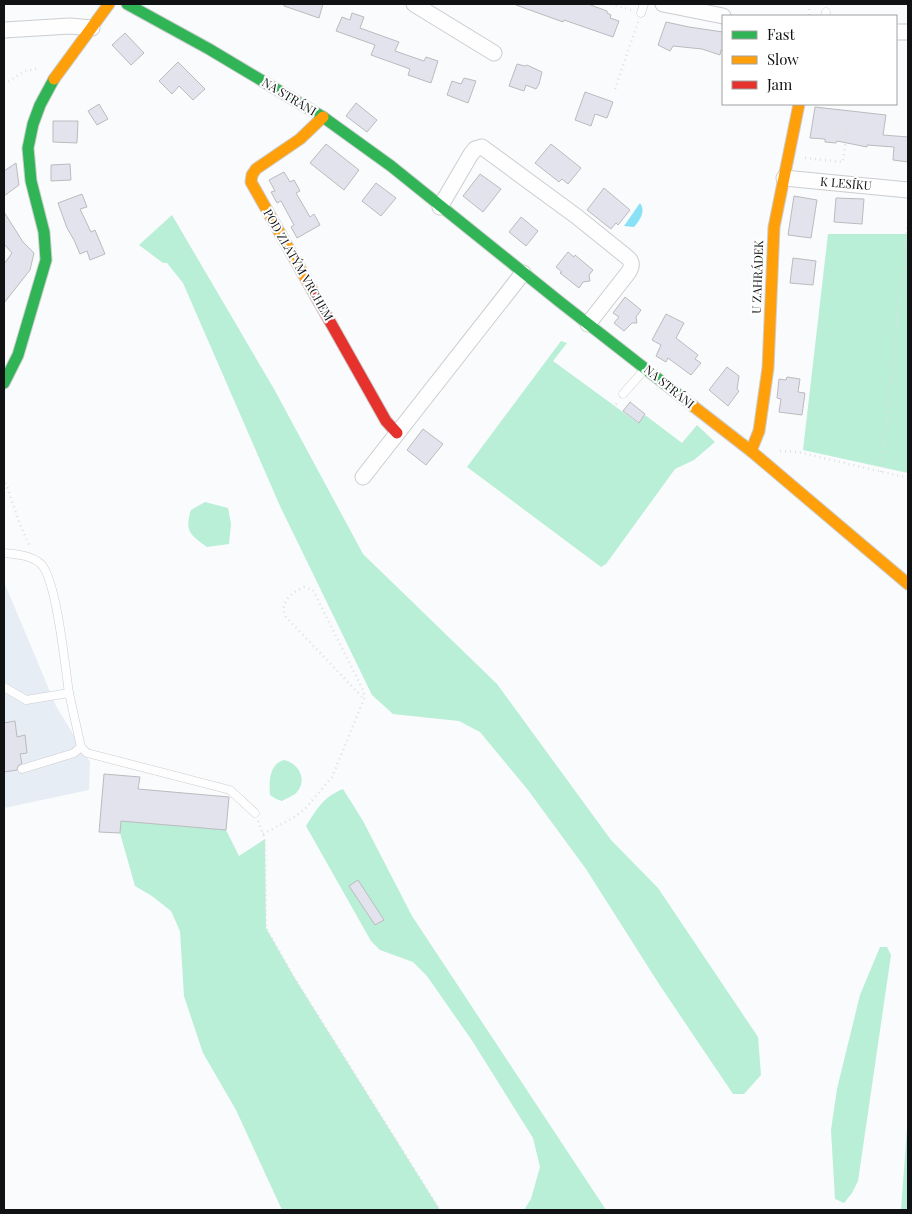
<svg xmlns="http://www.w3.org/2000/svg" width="912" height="1214" font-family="'Playfair Display',serif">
<rect width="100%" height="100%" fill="#f9fbfd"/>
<polygon fill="#e6edf5" points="4,582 56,706 90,762 89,790 4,808"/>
<g fill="#b9eed7">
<polygon points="172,215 274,389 363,554 497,684 611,840 658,888 758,1037 761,1075 744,1094 733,1094 659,984 586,869 528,790 480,732 459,721 393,714 372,695 280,506 183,283 167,263 163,263 139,245"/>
<polygon points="828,234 908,234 908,473 803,450"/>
<polygon points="561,341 567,343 553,361 638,423 645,415 682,443 697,425 715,442 694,460 675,469 606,564 601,567 467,467"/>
<path d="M205 502 228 508 231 524 229 544 207 547C191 535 184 532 191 510Z"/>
<path d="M284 760C298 763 308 779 297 792 294 796 286 798 282 801L276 799 270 795C269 782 269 764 284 760Z"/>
<path d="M343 789 363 821 412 916 606 1210H524L531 1199 540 1167 533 1138 473 1042 427 976 413 962 380 950 371 941 306 826C317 809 323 797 343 789Z"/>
<polygon points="121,821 226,830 239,856 265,839 266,928 294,977 440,1210 282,1210 236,1110 203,1053 184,996 180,931 171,911 152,896 135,886 120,833"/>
<polygon points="880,947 887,947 891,955 858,1181 852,1193 844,1203 835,1199 831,1130 837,1089 860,995"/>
<polygon points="908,1115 908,1210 901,1210"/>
</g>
<path fill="#88e1f5" d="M640 203C646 211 640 220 634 227L624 226Z"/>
<g fill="#e2e3ed" stroke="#bbbbbe">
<polygon points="284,4 323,4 319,18 284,6"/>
<polygon points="516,4 588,4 607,11 607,13 611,15 610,18 619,21 613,37 564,20 563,22 516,5"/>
<polygon points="352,13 364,17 360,28 399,42 395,51 424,61 426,57 438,61 431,83 408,75 410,69 371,55 375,45 336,31 342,17 350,20"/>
<polygon points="666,22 689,27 723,32 723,51 721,50 720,55 702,49 673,46 670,51 658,45"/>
<polygon points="125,33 144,53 131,65 112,45"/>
<polygon points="178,62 205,89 193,100 179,86 172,94 159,81"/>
<polygon points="517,64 525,66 527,65 542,72 539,84 536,89 526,85 524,91 509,86"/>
<polygon points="464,78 476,81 468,103 447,95 452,81 461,84"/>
<polygon points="585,92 613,102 607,118 595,114 591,126 575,120"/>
<polygon points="356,103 377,120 367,132 346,116"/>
<polygon points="99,104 108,119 97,125 88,111"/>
<polygon points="815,107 886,115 883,135 908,137 908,162 893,160 894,147 867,145 867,147 837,141 836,143 825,142 825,139 810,138"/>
<polygon points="53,121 78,121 77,143 53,142"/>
<polygon points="326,144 359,170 344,190 310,163"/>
<polygon points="551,144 581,168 568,184 562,179 559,182 535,163"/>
<polygon points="16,163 19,185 4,196 4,171"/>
<polygon points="70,164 71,180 51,181 51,165"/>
<polygon points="284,172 290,182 294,180 300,191 296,193 310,217 314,214 320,225 297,238 291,227 294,225 281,201 277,203 271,192 275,191 269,180"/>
<polygon points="480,174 501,189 483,212 463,196"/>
<polygon points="376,183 396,198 381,216 362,201"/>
<polygon points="604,188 630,210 618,225 616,223 611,229 587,210"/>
<polygon points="82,194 87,207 80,209 91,232 95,230 105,254 90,260 87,251 80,254 74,240 67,228 58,203"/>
<polygon points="794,196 817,200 811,238 788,235"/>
<polygon points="836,198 864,199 862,224 834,222"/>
<polygon points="4,212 23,242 34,253 30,270 4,303 4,264 12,253 4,244"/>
<polygon points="521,217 538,231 526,246 509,232"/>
<polygon points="568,252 574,257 575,255 593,270 589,275 590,281 583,282 579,288 560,273 562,272 556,267"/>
<polygon points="793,258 816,261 813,285 790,283"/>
<polygon points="625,297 641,310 636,317 637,323 632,323 624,331 614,323 619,317 613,313"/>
<polygon points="666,314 684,323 676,338 698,355 695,359 701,363 691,375 668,358 666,362 656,356 661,345 652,340"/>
<polygon points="727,367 739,376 737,389 739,391 728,406 709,390"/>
<polygon points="787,377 800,379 798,392 805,393 802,415 779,412 781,399 777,398 779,379 786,380"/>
<polygon points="630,402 645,414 639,423 623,411"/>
<polygon points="423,429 443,444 426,465 407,450"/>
<polygon points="15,721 17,737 25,735 27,753 20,754 22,763 18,766 17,770 4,772 4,723"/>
<polygon points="104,774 140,777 138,789 229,797 226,830 121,821 120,833 99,832"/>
<polygon points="358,880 384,920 375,925 349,886"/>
</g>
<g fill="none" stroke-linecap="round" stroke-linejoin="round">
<defs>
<g id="lane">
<polyline points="641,13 644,4"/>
<polyline points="825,16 826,12"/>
<polyline points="623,394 645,369"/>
<path d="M4 553C15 554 32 555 41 564 57 581 65 667 69 693"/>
<polyline points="4,687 26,700 69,693 81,747"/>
<polyline points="22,769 74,753 81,747 87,753 230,790 255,813"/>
</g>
<g id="street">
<polyline points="414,4 494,53"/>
<polyline points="663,4 723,16"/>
<polyline points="4,30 70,26 92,28"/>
<polyline points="896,32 908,32"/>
<polyline points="784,178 908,190"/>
<path d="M440 207 471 154 475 149 482 147 576 216 627 257C633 262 632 267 628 273L588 324"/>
<polyline points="363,477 523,273"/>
</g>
<g id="fast">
<polyline points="127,4 209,49 323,117 391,166 560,302 693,406"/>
<polyline points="4,383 18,355 46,260 44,232 31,181 28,148 33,124 40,105 54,79"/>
</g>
<g id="slow">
<polyline points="54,79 109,4"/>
<polyline points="315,295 251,182 252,175 256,169 300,139 323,117"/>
<polyline points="693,406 751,451 908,584"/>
<polyline points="751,451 759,431 768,368 774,227 799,104"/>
</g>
<polyline id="jam" points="315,295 386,421 397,433"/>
</defs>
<use href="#lane" stroke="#cccdcf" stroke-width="9"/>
<use href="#street" stroke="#cccdcf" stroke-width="17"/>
<use href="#fast" stroke="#cccdcf" stroke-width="13"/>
<use href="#slow" stroke="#cccdcf" stroke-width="13"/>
<use href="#jam" stroke="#cccdcf" stroke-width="13"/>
<g stroke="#dfe0e0" stroke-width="2.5" stroke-dasharray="1 4" stroke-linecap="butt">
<polyline points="611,4 631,10"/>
<polyline points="809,4 809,16"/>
<polyline points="4,84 25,71 40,68"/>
<polyline points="615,89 638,22"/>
<polyline points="805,158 843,162 847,128 838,127"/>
<polyline points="608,417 618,401"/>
<polyline points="780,451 798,452 908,478"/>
<polyline points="881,472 908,220"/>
<polyline points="4,478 19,522 30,547"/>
<polyline points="258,821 265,839 266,928 294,977 440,1210"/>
<path d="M263 834 293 818 305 809 332 777 364 699V692L313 590 304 587C293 592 286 597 283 609L286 617 364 699"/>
</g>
<use href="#lane" stroke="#fefeff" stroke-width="8"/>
<use href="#street" stroke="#fefeff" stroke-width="15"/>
<use href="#fast" stroke="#30b455" stroke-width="11"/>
<use href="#slow" stroke="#ff9f0a" stroke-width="11"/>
<use href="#jam" stroke="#e5322d" stroke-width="11"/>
</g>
<g text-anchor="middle" stroke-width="4" stroke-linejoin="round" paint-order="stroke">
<g font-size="12" fill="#101214" stroke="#fff">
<text transform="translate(289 97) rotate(31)" y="4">NA STRÁNI</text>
<text transform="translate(846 184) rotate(5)" y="4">K LESÍKU</text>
<text transform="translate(298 265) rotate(60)" y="4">POD ZLATÝM VRCHEM</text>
<text transform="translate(758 277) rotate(-88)" y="4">U ZAHRÁDEK</text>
<text transform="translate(669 387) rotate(39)" y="4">NA STRÁNI</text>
</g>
</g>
<rect width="912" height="1214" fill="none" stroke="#101214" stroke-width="10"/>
<rect x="722" y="15" width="175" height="90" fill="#ffffff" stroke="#9fa0a1"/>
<rect x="732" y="31" width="25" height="8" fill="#30b455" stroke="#9fa0a1"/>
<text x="767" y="40" font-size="15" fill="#101214">Fast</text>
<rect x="732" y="56" width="25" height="8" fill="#ff9f0a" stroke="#9fa0a1"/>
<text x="767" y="65" font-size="15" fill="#101214">Slow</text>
<rect x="732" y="81" width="25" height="8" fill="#e5322d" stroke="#9fa0a1"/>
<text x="767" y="90" font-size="15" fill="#101214">Jam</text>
</svg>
